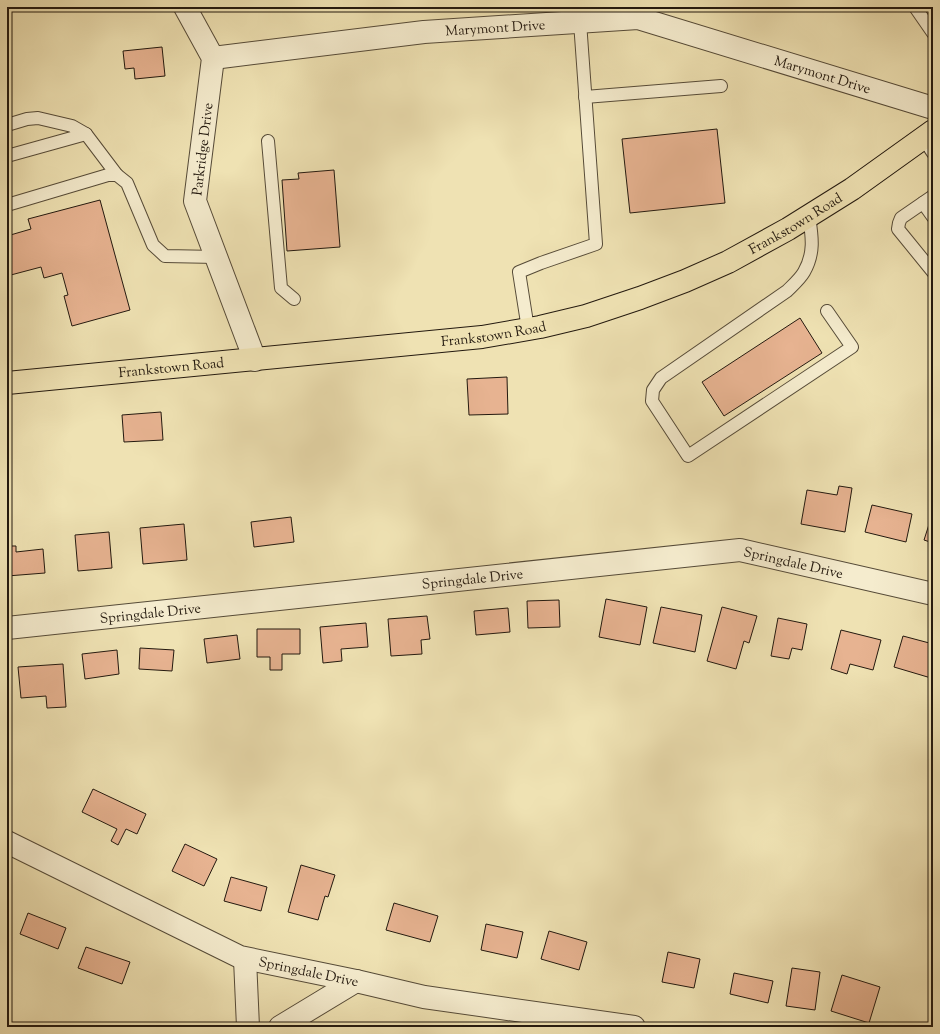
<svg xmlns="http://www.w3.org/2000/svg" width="940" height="1034" font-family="'Sorts Mill Goudy',serif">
<rect width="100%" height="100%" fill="#efe2b3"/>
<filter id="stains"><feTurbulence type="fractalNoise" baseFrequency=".005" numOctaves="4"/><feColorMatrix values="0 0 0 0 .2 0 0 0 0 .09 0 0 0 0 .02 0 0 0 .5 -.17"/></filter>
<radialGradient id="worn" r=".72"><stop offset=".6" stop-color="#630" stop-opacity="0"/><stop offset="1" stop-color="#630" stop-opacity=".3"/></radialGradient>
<g fill="#e7b391" stroke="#23190f">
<polygon points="162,47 165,76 135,79 134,68 125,69 123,51"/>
<polygon points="717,129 725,203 630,213 622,139"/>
<polygon points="334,170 340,247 287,251 282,180 299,179 298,173"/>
<polygon points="100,200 130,310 72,326 64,296 68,295 62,273 44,278 41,267 7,276 7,236 31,229 28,219"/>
<polygon points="800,318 822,353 724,416 702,382"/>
<polygon points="507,377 508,414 469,415 467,379"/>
<polygon points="161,412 163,440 124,442 122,415"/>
<polygon points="839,486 852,488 845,532 801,524 807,490 837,495"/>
<polygon points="872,505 912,514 906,542 865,532"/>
<polygon points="933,512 933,543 924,540"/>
<polygon points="291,517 294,542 254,547 251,522"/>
<polygon points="184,524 187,560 143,564 140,528"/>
<polygon points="109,532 112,568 78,571 75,535"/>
<polygon points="7,546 16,546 16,552 43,549 45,573 7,576"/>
<polygon points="606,599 647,607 640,645 599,637"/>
<polygon points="559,600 560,627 528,628 527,601"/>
<polygon points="661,607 702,615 695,652 653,643"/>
<polygon points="722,607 757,616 749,643 744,641 736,669 707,661"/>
<polygon points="508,608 510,632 476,635 474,611"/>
<polygon points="427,616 430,639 421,640 422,654 391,656 388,619"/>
<polygon points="778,618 807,624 802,650 792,648 789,659 771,656"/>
<polygon points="366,623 368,647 341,649 342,661 323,663 320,627"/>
<polygon points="257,629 300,629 300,654 282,654 282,670 270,670 270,657 257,657"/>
<polygon points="841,630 881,640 873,670 850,664 847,674 831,669"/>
<polygon points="237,635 240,659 207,663 204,639"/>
<polygon points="903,636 933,644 933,672 931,678 894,667"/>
<polygon points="140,648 174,650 172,671 139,669"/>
<polygon points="117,650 119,674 85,679 82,654"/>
<polygon points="63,664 66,707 47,708 46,696 21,698 18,667"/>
<polygon points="93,789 146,814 137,834 126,829 118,845 111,841 117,829 82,812"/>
<polygon points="185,844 217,859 204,886 172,871"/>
<polygon points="301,865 335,875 328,897 325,896 318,920 288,912"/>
<polygon points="231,877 267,887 261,911 224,901"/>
<polygon points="394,903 438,916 430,942 386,930"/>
<polygon points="28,913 66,928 58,949 20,934"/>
<polygon points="486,924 523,932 517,958 481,950"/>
<polygon points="549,931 587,942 579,970 541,959"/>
<polygon points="86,947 130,962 122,984 78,968"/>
<polygon points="668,952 700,959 694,988 662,982"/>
<polygon points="792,968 820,972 815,1010 786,1006"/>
<polygon points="734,973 773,981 768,1003 730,994"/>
<polygon points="842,975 880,987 869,1023 831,1011"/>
</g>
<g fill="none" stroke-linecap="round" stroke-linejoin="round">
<defs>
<g id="service">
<polyline points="915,7 933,33"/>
<polyline points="585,97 721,86"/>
<polyline points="7,125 27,119 38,118 72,126 86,134 117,175"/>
<polyline points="923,138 933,153"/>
<polyline points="268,141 281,288 294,299"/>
<polyline points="7,156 86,134"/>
<polyline points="933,196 901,218 899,223 898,229 933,272"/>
<polyline points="923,203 933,217"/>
<polyline points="7,205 108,175 117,175 127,183 153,245 165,256 217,257"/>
<path d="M809 216C812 236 815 253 804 272 800 279 793 285 787 291L661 378 653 390 652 401 688 456 852 347 827 311"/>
<polyline points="528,329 519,272 541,263 596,244 580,22"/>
</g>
<g id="minor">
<polyline points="185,7 213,58 195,201 255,360"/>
<path id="s1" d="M213 58 424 32 638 18 933 108"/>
<path id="s2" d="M7 628 740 550 933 594"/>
<path id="s3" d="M7 842 240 957 356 981 424 997 634 1027"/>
<polyline points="245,959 248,1027"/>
<polyline points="280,1027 356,981"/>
</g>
<g id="primary">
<path id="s4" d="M7 383 482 337 540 327 586 316 640 298 685 281 728 262 788 229 852 189 933 131"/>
</g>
</defs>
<use href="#service" stroke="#564b38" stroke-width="14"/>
<use href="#minor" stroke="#564b38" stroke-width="24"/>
<use href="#primary" stroke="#23190f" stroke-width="24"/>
<use href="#service" stroke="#f5ecce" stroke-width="12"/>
<use href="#minor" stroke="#f5ecce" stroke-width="22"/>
<use href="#primary" stroke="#efe2b3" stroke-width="22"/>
</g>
<g text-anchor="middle" stroke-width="4" stroke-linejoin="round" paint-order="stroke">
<g font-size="14" fill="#23190f" stroke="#f5ecce">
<text dy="5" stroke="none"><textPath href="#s1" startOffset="284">Marymont Drive</textPath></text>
<text dy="5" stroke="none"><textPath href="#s1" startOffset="620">Marymont Drive</textPath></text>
<text transform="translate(202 149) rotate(-83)" y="5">Parkridge Drive</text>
<text dy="5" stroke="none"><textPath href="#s4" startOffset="813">Frankstown Road</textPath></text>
<text dy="5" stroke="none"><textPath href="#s4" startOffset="489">Frankstown Road</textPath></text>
<text dy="5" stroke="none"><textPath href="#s4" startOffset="165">Frankstown Road</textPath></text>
<text dy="5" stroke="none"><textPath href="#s2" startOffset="792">Springdale Drive</textPath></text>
<text dy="5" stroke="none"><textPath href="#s2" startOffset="468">Springdale Drive</textPath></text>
<text dy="5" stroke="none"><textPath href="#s2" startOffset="144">Springdale Drive</textPath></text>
<text dy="5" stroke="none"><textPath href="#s3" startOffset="330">Springdale Drive</textPath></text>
</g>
</g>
<rect width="940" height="1034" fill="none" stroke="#efe2b3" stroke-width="24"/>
<rect x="8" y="8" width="924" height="1018" fill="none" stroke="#23190f" stroke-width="2"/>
<rect x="12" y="12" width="916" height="1010" fill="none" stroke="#23190f"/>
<rect width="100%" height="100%" filter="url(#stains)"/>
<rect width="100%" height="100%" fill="url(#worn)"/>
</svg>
